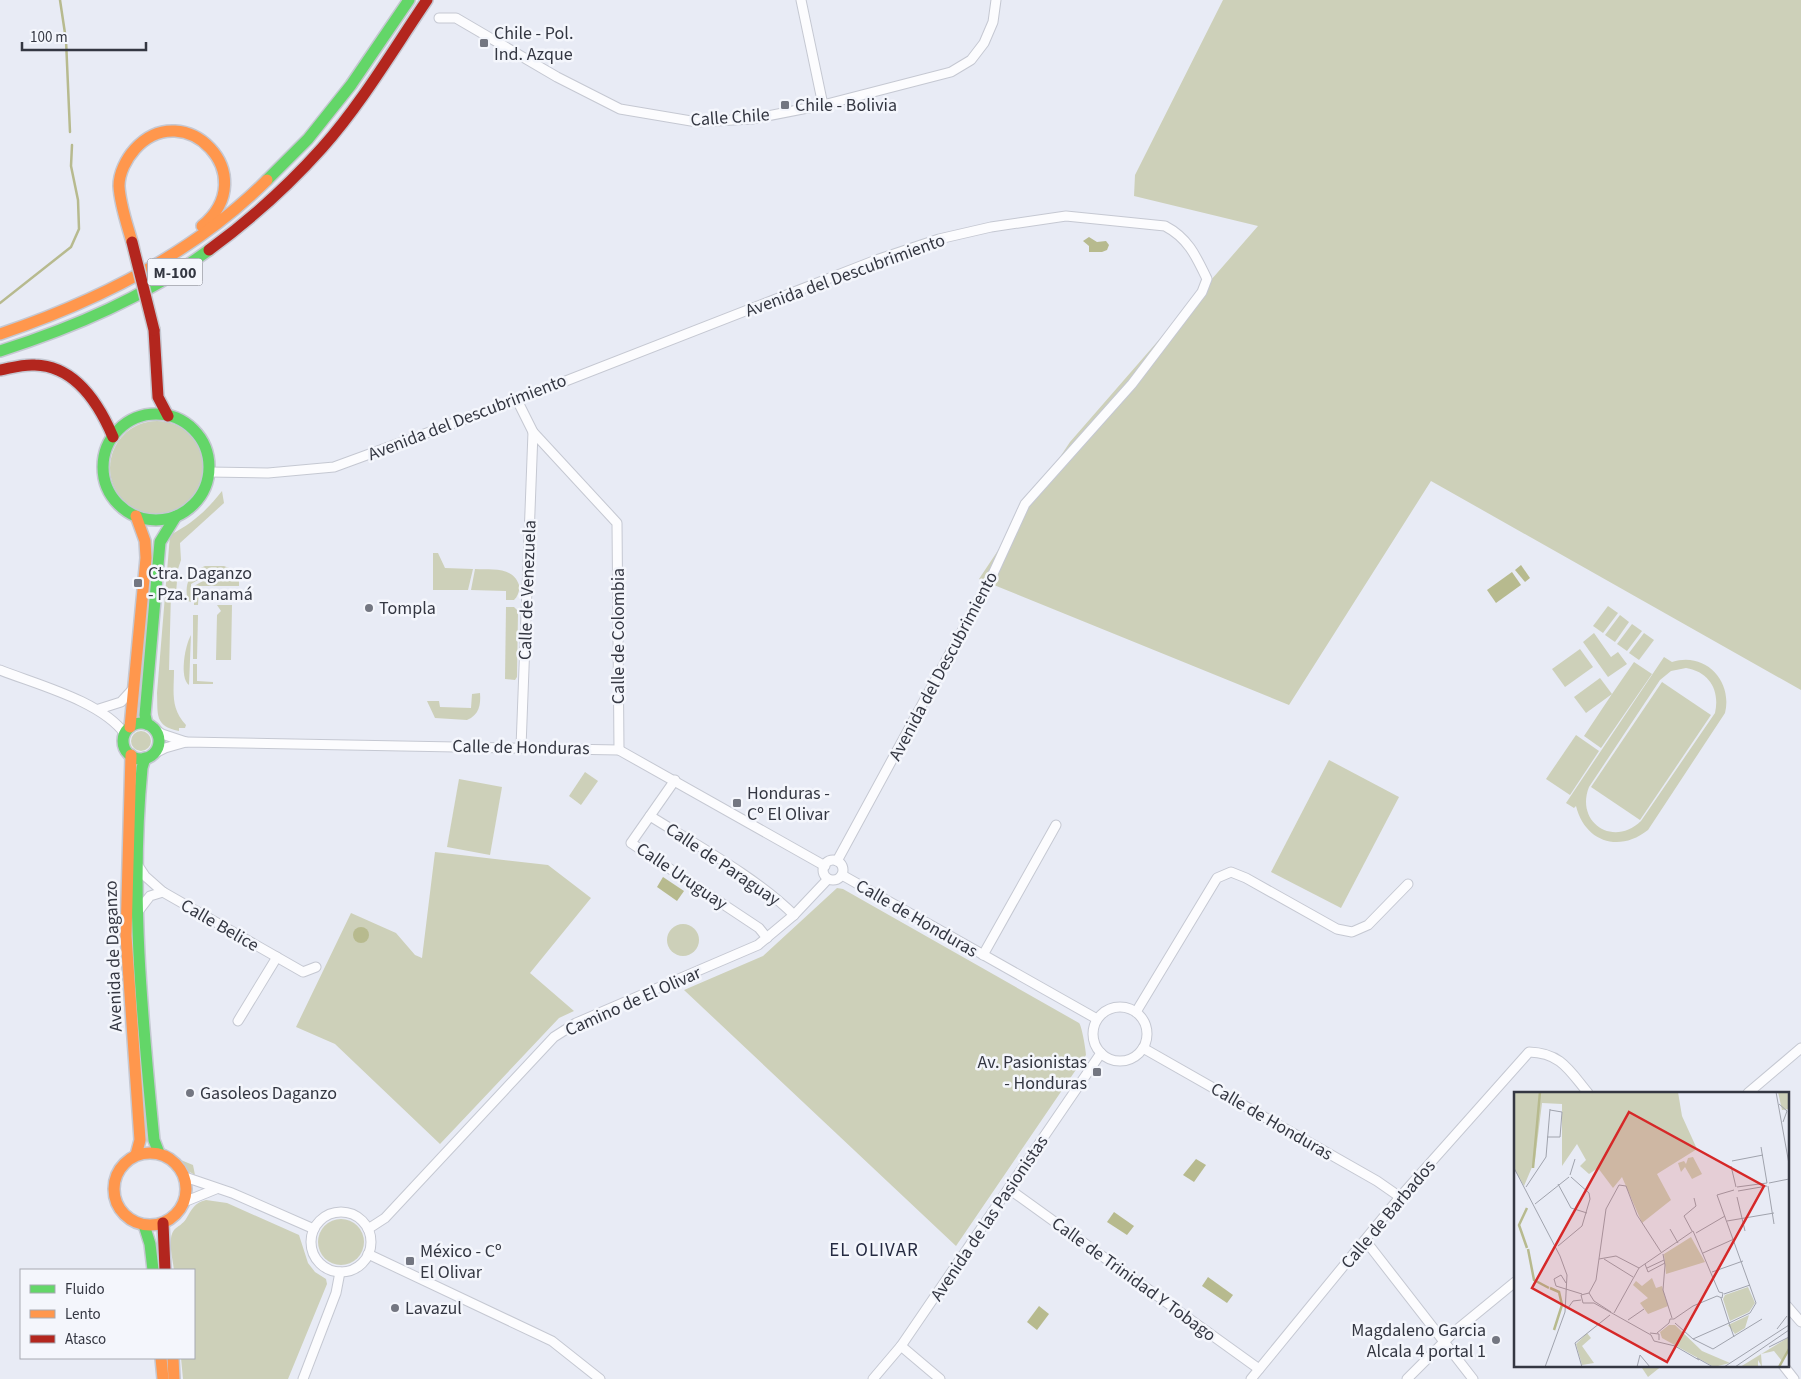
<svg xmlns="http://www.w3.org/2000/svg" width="1801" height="1379" font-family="'Source Sans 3',sans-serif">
<rect width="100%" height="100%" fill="#e8ebf5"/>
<g fill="#cdd0b9" fill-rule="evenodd">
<polygon points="1223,0 1801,0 1801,690 1431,481 1289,705 979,579 1070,442 1258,226 1134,196 1135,175"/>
<circle cx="157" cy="468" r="47"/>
<path d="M222 491 224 503 180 543 181 560 178 569 176 593H171L169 670H174C174 692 170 708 186 725L185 728H179V731C154 726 158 714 157 693L170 535C193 523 206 511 222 491Z"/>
<polygon points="433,553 438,553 445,568 473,569 468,590 433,590"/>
<path d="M205 566H224L234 570 217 569 191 584V602L188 601C184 584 189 573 205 566Z"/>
<path d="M475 569C491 570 513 566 519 585 520 590 518 596 514 600H506V591L471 590Z"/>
<polygon points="219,572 239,573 239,586 199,586 198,605 194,605 194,586"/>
<polygon points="217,605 232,605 231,660 216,660 217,615 221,611"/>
<polygon points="1608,606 1618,613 1603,633 1593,626"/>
<polygon points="506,607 514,607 518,611 517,677 515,680 505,679"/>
<polygon points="193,615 198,615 197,659 193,659"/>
<polygon points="1620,615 1629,622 1615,642 1605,635"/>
<polygon points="1632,624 1642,631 1627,651 1617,644"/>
<polygon points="1594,633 1611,657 1618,652 1627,664 1608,677 1583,642"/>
<polygon points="1644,633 1654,640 1639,660 1629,653"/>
<path d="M191 635 189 685C179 678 185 645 191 635Z"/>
<polygon points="1580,649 1593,667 1565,687 1552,669"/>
<path d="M1664 657 1672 662C1705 651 1733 681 1725 713L1648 830C1619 853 1585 842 1576 806L1574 808 1566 803ZM1686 668C1710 672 1720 691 1715 713L1641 821C1613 848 1575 822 1589 787L1660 680 1671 671Z"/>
<polygon points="1634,662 1652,674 1601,748 1584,736 1612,694 1586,713 1574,697 1600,678 1612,694"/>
<polygon points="193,664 197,664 197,681 213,682 213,684 193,684"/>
<polygon points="1662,682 1711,715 1640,820 1591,787"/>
<path d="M480 693C481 705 479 715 467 720L435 718 427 701H439L440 707 471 708 472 694Z"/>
<circle cx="141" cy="741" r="10"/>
<polygon points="1576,735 1599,751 1570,795 1546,779"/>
<polygon points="1329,760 1399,797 1341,908 1271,872"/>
<polygon points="585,772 598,781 581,805 569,796"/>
<polygon points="459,779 502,787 490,855 447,847"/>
<polygon points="435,852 548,865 591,898 530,973 574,1011 559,1018 440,1144 335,1044 296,1027 351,913 396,933 415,955 422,958"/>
<path d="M837 888 843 889 1079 1023C1082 1026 1086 1051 1086 1055L956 1246 684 990 763 956Z"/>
<circle cx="683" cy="940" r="16"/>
<polygon points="176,1158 193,1165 195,1175 188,1171"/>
<path d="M206 1200 227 1203 299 1235 308 1263 315 1272 326 1279 327 1284 288 1379H183L181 1358H194V1270H174C173 1260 167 1239 174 1230 178 1226 183 1224 186 1219 192 1209 194 1203 206 1200Z"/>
<circle cx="341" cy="1242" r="23"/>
<polygon points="1640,1365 1663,1365 1648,1377"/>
</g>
<g fill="#b7ba8e">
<polygon points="1089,237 1097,242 1106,241 1109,245 1107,250 1102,252 1089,252 1089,246 1083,241"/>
<polygon points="1521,565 1530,578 1525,582 1515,570"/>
<polygon points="1512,572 1521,585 1496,603 1487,590"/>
<polygon points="663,877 684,891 677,901 657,887"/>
<circle cx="361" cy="935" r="8"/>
<polygon points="1196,1159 1206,1165 1194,1182 1183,1175"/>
<polygon points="1114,1212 1134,1226 1127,1235 1107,1222"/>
<polygon points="1208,1277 1233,1295 1227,1303 1202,1286"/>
<polygon points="1039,1306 1049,1314 1037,1330 1027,1322"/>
</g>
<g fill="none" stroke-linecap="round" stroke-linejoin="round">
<g stroke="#b7ba8e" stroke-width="2.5">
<polyline points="60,0 66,40 70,132"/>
<polyline points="0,303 71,247 79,229 78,200 71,166 72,145"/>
</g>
<defs>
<g id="street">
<polyline points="801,0 823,105"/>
<polyline points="439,18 456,18 557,77 620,109 697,122 752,119 823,105 951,72 971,60 984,43 993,22 996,0"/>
<polyline points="517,400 533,432 617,523 619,750"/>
<path d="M209 472 268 473 334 467 517 400 876 260 939 239 991 227 1066 216 1165 226C1188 238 1196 256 1207 279L1202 292 1132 384 1025 504 992 576 837 861"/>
<path d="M0 670C38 685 101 701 125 734"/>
<polyline points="99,709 121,702 132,690"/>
<polyline points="154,729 162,734 186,742"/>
<polyline points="521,747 533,432"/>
<polyline points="153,754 165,748 186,742 619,750 825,866"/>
<polyline points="675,780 631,843 759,928 767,938"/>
<path d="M650 816C696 845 756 877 794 915"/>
<circle cx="833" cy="870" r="10"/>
<polyline points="842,875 1097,1019"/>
<polyline points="163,892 303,972 316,967"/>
<polyline points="137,913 150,896 163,892 145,876 137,864"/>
<polyline points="983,955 1056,825"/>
<circle cx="1120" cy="1034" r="27"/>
<polyline points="1136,1012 1217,878 1231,872 1246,878 1337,929 1352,932 1368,925 1408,884"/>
<polyline points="238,1021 277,957"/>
<polyline points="1143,1048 1377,1181 1400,1197"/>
<polyline points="1748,1093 1801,1048"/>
<polyline points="185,1177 232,1193 314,1229"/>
<polyline points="1009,1189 1259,1369"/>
<polyline points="184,1202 216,1189"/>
<circle cx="341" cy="1242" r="30"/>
<polyline points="368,1229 385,1218 554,1037 576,1023 758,945 794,915 828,879"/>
<polyline points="1365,1240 1473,1379"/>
<polyline points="368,1254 552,1341 600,1379"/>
<polyline points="1787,1306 1801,1322"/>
<polyline points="901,1346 940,1379"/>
<polyline points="1783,1365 1794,1379"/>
<polyline points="303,1379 336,1293 340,1272"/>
<polyline points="873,1379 901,1346 1101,1053"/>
<path d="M1251 1379 1400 1197 1529 1052C1561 1053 1569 1070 1588 1093"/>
<polyline points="1407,1379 1454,1332 1515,1282"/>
</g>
<g id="fast">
<polyline points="267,180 308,139 351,85 409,0"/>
<path d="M0 351C75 327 145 297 209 250"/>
<circle cx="156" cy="467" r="53"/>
<circle cx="141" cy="741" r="18"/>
<polyline points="147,724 145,715 160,542 176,516"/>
<path d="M145 758 142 768C130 893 142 1016 154 1140L159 1153"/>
<polyline points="144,1225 150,1244 153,1270"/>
</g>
<g id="slow">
<path d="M132 242C127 224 120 205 119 186 119 173 126 159 135 149 184 95 264 175 202 226"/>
<path d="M0 334C98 301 193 254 267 180"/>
<polyline points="130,727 146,558 145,541 136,516"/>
<polyline points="131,755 126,936 140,1140 136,1155"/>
<circle cx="150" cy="1189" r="36"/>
<polyline points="161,1358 163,1379"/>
<polyline points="173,1358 174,1379"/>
</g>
<g id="jam">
<path d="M209 250C250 220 288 186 322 148 362 103 393 50 427 0"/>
<polyline points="154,330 158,397 168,416"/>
<path d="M0 370C11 368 23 364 35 365 75 366 99 404 113 437"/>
<polyline points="163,1223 165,1270"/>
</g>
</defs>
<use href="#street" stroke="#c5c8d2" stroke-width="11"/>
<use href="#fast" stroke="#c5c8d2" stroke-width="14"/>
<use href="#slow" stroke="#c5c8d2" stroke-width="14"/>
<use href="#jam" stroke="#c5c8d2" stroke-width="14"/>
<use href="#street" stroke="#fcfcfe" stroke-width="9"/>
<use href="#fast" stroke="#63d668" stroke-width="11"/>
<use href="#slow" stroke="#ff974d" stroke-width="11"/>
<use href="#jam" stroke="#b3261e" stroke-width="11"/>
<defs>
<polyline id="jam-bridge" points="132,242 154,330"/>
</defs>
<use href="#jam-bridge" stroke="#c7c8ce" stroke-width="14" stroke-linecap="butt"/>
<use href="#jam-bridge" stroke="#b3261e" stroke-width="11"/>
</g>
<g fill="#737681" stroke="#f4f6fc" stroke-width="2">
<rect x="479" y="38" width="10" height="10" rx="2.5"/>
<rect x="780" y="100" width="10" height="10" rx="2.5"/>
<rect x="133" y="578" width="10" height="10" rx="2.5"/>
<circle cx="369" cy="608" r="5"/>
<rect x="732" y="798" width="10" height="10" rx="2.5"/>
<rect x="1092" y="1067" width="10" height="10" rx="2.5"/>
<circle cx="190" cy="1093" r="5"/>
<rect x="405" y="1256" width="10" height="10" rx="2.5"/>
<circle cx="395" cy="1308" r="5"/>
<circle cx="1496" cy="1340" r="5"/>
</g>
<g text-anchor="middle" stroke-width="5" stroke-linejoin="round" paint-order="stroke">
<rect fill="#f4f6fc" stroke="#6e707a" stroke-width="1" x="147.5" y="258.5" width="55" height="27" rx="4"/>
<g font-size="16" font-weight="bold" fill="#343742">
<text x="175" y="278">M-100</text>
</g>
<g font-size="18" fill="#343742" stroke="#f4f6fc" text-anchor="start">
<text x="494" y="39">Chile - Pol.<tspan x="494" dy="21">Ind. Azque</tspan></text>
<text x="795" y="111">Chile - Bolivia</text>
<text x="148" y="579">Ctra. Daganzo<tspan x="148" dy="21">- Pza. Panamá</tspan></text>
<text x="379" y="614">Tompla</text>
<text x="747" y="799">Honduras -<tspan x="747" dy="21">Cº El Olivar</tspan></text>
<text x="1087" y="1068" text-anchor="end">Av. Pasionistas<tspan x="1087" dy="21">- Honduras</tspan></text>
<text x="200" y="1099">Gasoleos Daganzo</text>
<text x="420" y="1257">México - Cº<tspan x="420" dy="21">El Olivar</tspan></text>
<text x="405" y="1314">Lavazul</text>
<text x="1486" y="1336" text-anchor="end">Magdaleno Garcia<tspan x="1486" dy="21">Alcala 4 portal 1</tspan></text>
</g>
<g font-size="18" fill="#343742" stroke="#f4f6fc">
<text transform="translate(730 117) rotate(-4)" y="6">Calle Chile</text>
<text transform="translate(845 275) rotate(-20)" y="6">Avenida del Descubrimiento</text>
<text transform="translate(467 417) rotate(-21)" y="6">Avenida del Descubrimiento</text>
<text transform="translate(527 590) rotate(-88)" y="6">Calle de Venezuela</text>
<text transform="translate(618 636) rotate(-90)" y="6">Calle de Colombia</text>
<text transform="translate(943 666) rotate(-62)" y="6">Avenida del Descubrimiento</text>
<text transform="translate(521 747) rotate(1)" y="6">Calle de Honduras</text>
<text transform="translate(723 864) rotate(34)" y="6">Calle de Paraguay</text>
<text transform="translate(682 876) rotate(34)" y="6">Calle Uruguay</text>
<text transform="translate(917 918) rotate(30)" y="6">Calle de Honduras</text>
<text transform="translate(220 925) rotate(30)" y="6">Calle Belice</text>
<text transform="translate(113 956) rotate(-92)" y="6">Avenida de Daganzo</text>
<text transform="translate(633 1001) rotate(-24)" y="6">Camino de El Olivar</text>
<text transform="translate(1272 1121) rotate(30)" y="6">Calle de Honduras</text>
<text transform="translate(1388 1214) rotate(-50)" y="6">Calle de Barbados</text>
<text transform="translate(989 1218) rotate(-56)" y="6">Avenida de las Pasionistas</text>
<text transform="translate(1134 1279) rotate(36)" y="6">Calle de Trinidad Y Tobago</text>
</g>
<g font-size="19" letter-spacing="1" fill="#252a41" stroke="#f4f6fc">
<text x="874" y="1256">EL OLIVAR</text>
</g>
</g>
<g transform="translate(1514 1092)">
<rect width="275" height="275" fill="#e8ebf5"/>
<path d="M0 0H164L168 24 183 57 143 82 157 108 128 131 108 85 99 96 84 76 75 82 66 74 72 68 63 52 48 74V12L28 11 21 68 10 94 0 77ZM264 0H275V17L268 18ZM179 65 188 82 178 87 171 75 167 80 164 71 170 69 172 72 174 66ZM177 145 191 170 152 182 150 162ZM138 186 142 196 148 194 154 214 134 222 126 211 134 206 119 193 122 189 128 194ZM234 195 241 211 235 220 216 229 209 207 211 203ZM235 223 231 236 221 242 214 233ZM155 233H161L188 259 216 271 200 275 148 246 146 240ZM73 241 77 246 68 254 80 271 68 273 62 252ZM275 245V256L268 269 260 259 247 262 248 275 244 268V275H226Z" fill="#cdd0b9"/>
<path fill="none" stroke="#b7ba8e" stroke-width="2.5" d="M19 76 26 0M13 116 5 133 13 156M14 157 20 188 35 196M36 196 45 200 48 213 40 238M265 275 275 257"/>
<path fill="none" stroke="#a0a3ad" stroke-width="1" d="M262 0 275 72M265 12 273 19 269 30M33 45H46L48 20 36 18M247 55 253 91M218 69 249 63M217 74 222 95M0 76 46 164 53 183 51 220 31 275M56 83 61 67M255 91 275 87M44 92 57 116 73 121M254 94 260 132M12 95 32 65 36 17M223 95 253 91M220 98 203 103 242 211 236 221 215 231 220 245M224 99 253 94M223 105 231 139M21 112 55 85M213 129 260 121M156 137 164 151M178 139 170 124 182 114 180 106M182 141 211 124M44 154 68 134 76 107 75 101 57 85M189 161 220 147M149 162 151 173 149 198 158 226M85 167 102 164 125 176M90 167 119 185M131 172 134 180 151 171M133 176 150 168M198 180 229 169M275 189V217M52 191 47 183 40 187 42 194 68 202M75 201 82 188 92 117 105 93 112 94 123 123 147 160M210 202 236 193M54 216 59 209 67 208M97 220 80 209 75 201 67 203 69 211H80L137 243 140 249 161 254 185 268M100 221 125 176 179 139 205 200M114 228 130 217M161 231 179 247 215 231 207 206M263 237 273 224M136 241 145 242V248M143 241 155 231 156 227H160L179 214 203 204 208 206 209 201 205 200M179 247 199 257 248 227M255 255 275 245M183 266 199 275M68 275 61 251 96 223M123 275 126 263 136 275M210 275 275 233M221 275 275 238"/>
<path fill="#d62828" fill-opacity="0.15" stroke="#d62828" stroke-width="2.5" d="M115 20 250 94 153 270 18 196Z"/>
<rect width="275" height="275" fill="none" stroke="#343742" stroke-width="2.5"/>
</g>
<rect x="20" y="1269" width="175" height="90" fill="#f4f6fc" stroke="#a7aab2"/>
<rect x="30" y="1285" width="25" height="8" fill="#63d668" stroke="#a7aab2"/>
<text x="65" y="1294" font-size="15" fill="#343742">Fluido</text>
<rect x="30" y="1310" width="25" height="8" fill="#ff974d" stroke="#a7aab2"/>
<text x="65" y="1319" font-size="15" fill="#343742">Lento</text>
<rect x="30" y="1335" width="25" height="8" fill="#b3261e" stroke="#a7aab2"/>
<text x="65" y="1344" font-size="15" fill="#343742">Atasco</text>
<path d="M22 42v8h124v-8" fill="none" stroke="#343742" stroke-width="2.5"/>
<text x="30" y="42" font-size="15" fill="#343742" stroke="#f4f6fc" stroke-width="4" paint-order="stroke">100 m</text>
</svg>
